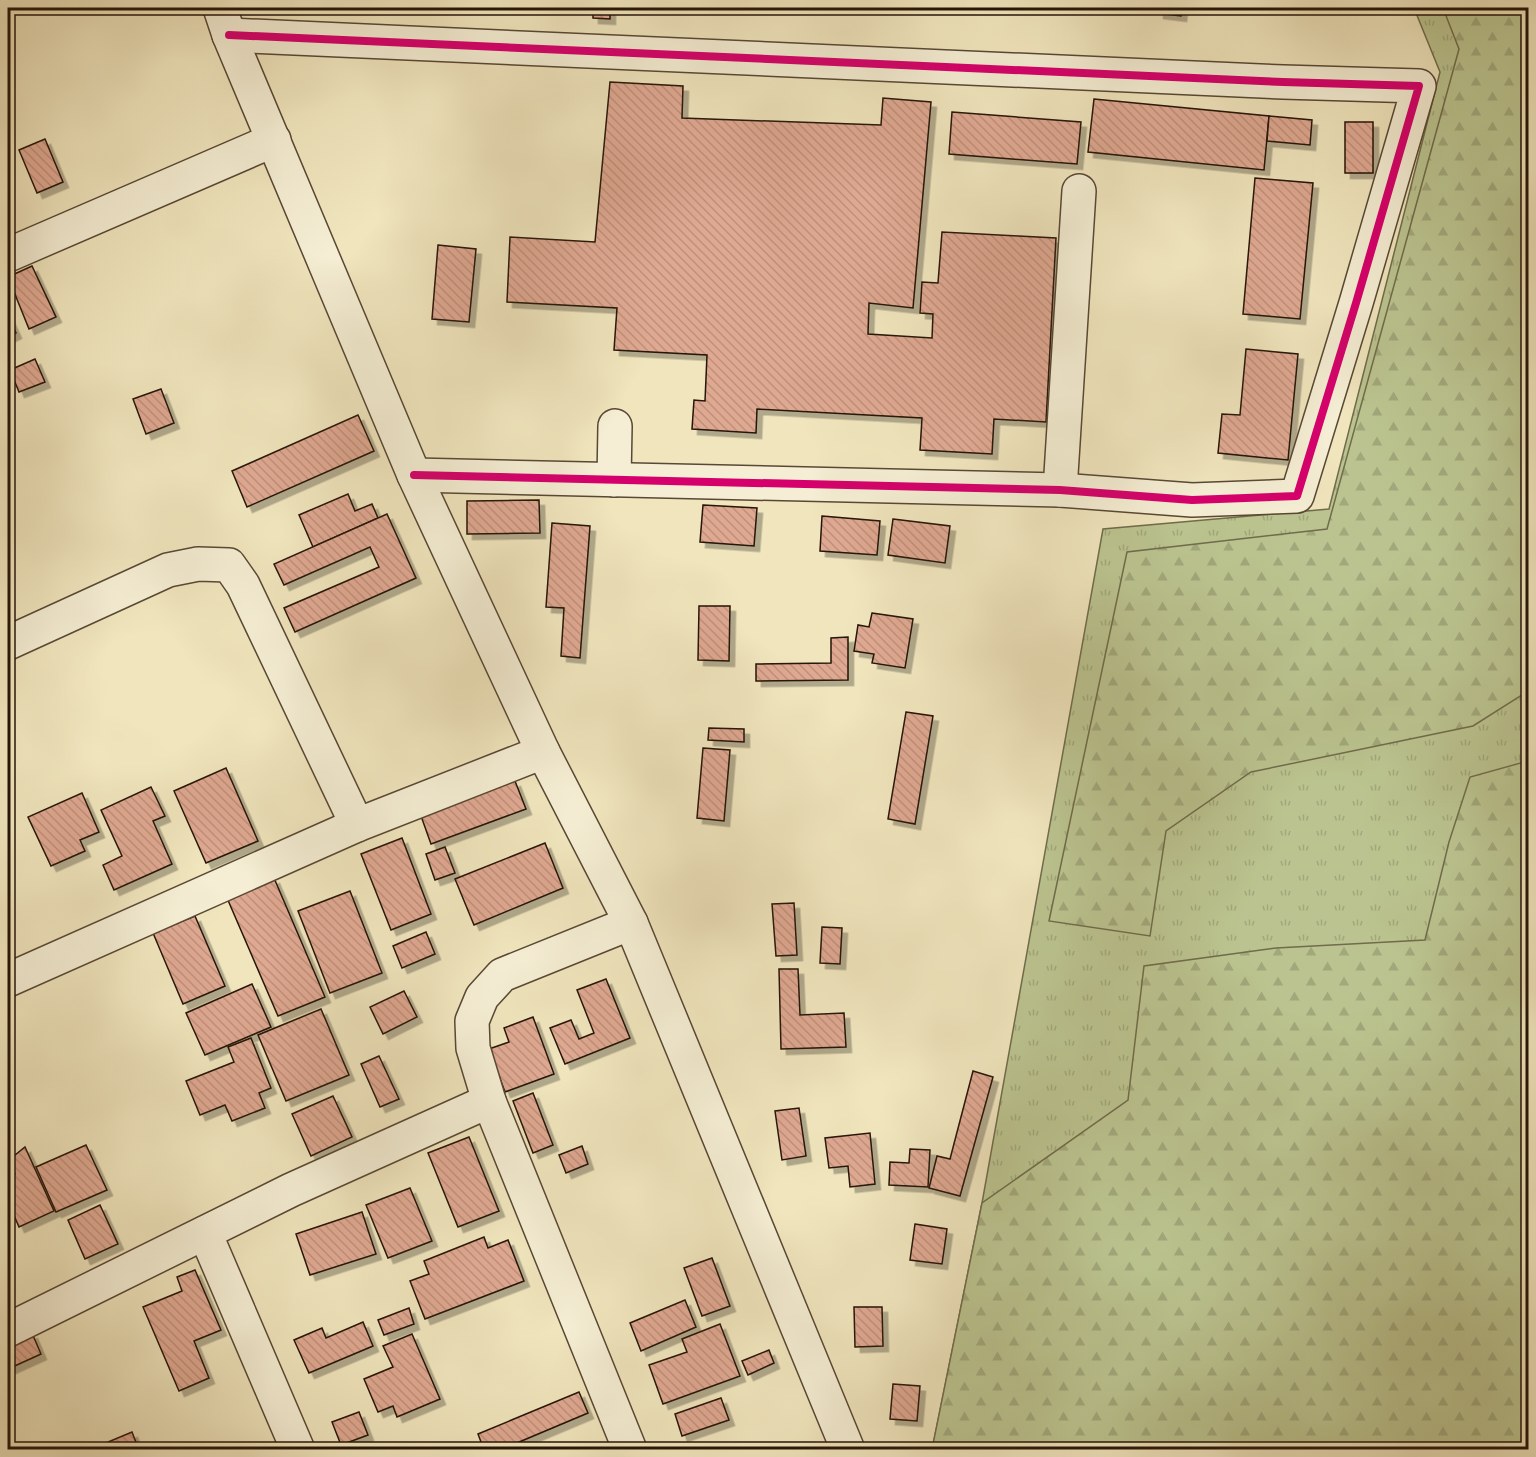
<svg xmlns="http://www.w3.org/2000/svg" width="1536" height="1457" font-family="'EB Garamond',serif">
<defs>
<pattern id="grass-tufts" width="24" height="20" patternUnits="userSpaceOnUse" patternTransform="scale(1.5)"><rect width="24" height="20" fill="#bbc490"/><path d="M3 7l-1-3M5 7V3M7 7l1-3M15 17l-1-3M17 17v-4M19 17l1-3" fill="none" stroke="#a1a87b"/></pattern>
<pattern id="forest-firs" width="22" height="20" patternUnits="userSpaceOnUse" patternTransform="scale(1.5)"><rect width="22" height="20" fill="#bbc490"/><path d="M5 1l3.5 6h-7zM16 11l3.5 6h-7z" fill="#a1a87b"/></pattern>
<pattern id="building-back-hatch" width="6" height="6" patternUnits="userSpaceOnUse" patternTransform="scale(1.5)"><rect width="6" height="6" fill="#dfa891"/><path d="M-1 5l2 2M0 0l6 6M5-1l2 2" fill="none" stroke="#bf907c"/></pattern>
<filter id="shadow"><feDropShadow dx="5.5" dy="5.5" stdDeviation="0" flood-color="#0004"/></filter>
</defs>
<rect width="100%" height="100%" fill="#f0e5bd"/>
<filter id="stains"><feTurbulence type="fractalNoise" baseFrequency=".00333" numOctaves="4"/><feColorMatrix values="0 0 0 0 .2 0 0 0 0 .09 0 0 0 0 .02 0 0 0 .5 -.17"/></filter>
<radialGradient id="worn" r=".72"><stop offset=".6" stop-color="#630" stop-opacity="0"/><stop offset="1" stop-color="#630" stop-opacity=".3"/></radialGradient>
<polygon fill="url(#grass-tufts)" stroke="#706c4c" stroke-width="1.5" points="1414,8 1528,8 1528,1449 932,1450 982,1203 1103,529 1329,509 1440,72"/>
<g fill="url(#forest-firs)" stroke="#706c4c" stroke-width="1.5">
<polygon points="1443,8 1528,8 1528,691 1473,726 1251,772 1166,831 1150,936 1049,921 1127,552 1327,529 1459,49"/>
<polygon points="1528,761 1528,1449 932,1449 982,1203 1128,1100 1144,966 1276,948 1425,940 1449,842 1470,777"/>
</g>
<g fill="url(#building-back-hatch)" stroke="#251407" stroke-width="1.5" filter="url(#shadow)">
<polygon points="593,8 610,8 610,19 593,18"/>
<polygon points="1158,8 1182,8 1181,16 1158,13"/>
<polygon points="610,82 683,86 682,118 881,125 883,98 931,102 913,308 869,303 868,334 932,338 933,314 920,313 922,282 938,283 942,232 1056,238 1046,422 994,419 992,454 920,450 922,418 757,409 756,433 692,429 694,400 705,401 707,355 614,350 617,308 507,302 510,237 595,242"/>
<polygon points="1094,99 1269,116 1264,170 1088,152"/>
<polygon points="952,112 1081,122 1077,164 949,154"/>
<polygon points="1269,116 1312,120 1310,145 1267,141"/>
<rect x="1345" y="122" width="28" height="51"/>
<polygon points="45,139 63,182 37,193 19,150"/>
<polygon points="1255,178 1313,183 1300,319 1243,314"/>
<polygon points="438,245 476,249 469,322 432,319"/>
<polygon points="32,266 56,317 29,329 8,277"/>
<polygon points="8,315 16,333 8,337"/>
<polygon points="1246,349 1298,354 1288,460 1218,453 1222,414 1240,415"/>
<polygon points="35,359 45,382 19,392 10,370"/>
<polygon points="161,389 174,423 146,434 133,399"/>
<polygon points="358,415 374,451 247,507 232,471"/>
<polygon points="348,494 355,511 372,504 378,518 313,547 299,515"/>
<polygon points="539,500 540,533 467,534 467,501"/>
<polygon points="703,505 757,508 754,546 700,542"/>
<polygon points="387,514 416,578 295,632 284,608 379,567 370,547 284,585 274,564"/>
<polygon points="822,516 880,521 877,555 820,551"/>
<polygon points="893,519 950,526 945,563 888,555"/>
<polygon points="552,523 590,526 580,658 561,656 564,608 546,607"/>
<polygon points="699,606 730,606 729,661 698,660"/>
<polygon points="872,613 913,619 905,668 872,663 874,654 854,651 858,625 869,627"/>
<polygon points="848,637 848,680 756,681 756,664 831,663 831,638"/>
<polygon points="906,712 933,716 915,824 888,819"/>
<polygon points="709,728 744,729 744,742 708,740"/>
<polygon points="703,748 730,750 724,821 697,818"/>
<polygon points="226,768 258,841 206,863 174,791"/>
<polygon points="515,781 526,809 431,844 421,816"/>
<polygon points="151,787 165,816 153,821 172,864 114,890 103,865 122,856 101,810"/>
<polygon points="82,793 99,832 80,840 85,851 51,866 28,817"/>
<polygon points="402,838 431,914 391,930 361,854"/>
<polygon points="545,843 563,888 474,925 455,879"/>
<polygon points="445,847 455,873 435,880 426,854"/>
<polygon points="274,878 325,997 278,1016 227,898"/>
<polygon points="350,891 382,973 330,993 298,911"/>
<polygon points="794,903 797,955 776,956 772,904"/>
<polygon points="195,916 225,986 183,1004 153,933"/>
<polygon points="822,927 842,928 840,964 820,963"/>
<polygon points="426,932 435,954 402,968 393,946"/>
<polygon points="779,969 798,969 800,1015 844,1013 846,1047 781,1049"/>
<polygon points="606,979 630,1038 565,1064 550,1028 571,1020 579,1039 594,1033 577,990"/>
<polygon points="252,984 271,1027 205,1055 186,1013"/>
<polygon points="404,991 417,1017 383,1034 370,1007"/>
<polygon points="321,1009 349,1075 286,1101 258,1035"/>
<polygon points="533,1017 554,1074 505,1092 489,1049 509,1042 504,1028"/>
<polygon points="251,1038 271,1088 259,1093 265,1108 232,1121 225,1105 200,1115 186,1081 234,1062 228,1047"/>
<polygon points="379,1056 399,1099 380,1107 361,1064"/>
<polygon points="973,1071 993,1077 960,1196 929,1188 937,1156 950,1159"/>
<polygon points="533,1093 553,1145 533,1153 513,1101"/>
<polygon points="333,1096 352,1137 311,1156 292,1114"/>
<polygon points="799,1108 806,1156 782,1160 775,1111"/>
<polygon points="870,1133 875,1184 850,1187 848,1166 829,1168 825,1138"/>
<polygon points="469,1137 499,1211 458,1227 428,1153"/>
<polygon points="86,1145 107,1190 56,1212 36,1167"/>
<polygon points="582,1146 588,1164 566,1173 559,1155"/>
<polygon points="25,1147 54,1211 19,1227 13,1213 8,1216 8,1178 15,1174 9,1160"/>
<polygon points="910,1149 930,1150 928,1187 889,1185 890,1162 909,1163"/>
<polygon points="410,1188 432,1241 388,1258 366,1205"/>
<polygon points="100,1205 118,1244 85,1259 68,1220"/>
<polygon points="362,1212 376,1254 310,1275 296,1234"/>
<polygon points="915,1224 947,1229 942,1264 910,1260"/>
<polygon points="484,1237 488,1248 508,1240 524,1281 425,1319 410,1281 429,1274 424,1261"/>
<polygon points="712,1258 730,1306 702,1316 684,1268"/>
<polygon points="195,1270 221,1330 194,1341 209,1378 179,1391 143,1307 182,1291 177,1277"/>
<polygon points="685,1300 696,1327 641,1351 630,1323"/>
<polygon points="854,1307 882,1307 883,1346 855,1347"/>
<polygon points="409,1308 414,1324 384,1335 378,1320"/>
<polygon points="363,1322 373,1346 309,1373 294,1340 322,1328 326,1338"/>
<polygon points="720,1324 740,1376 663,1404 649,1365 687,1352 682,1339"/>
<polygon points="32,1333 41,1354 8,1369 8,1344"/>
<polygon points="412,1334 440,1399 397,1417 393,1406 378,1412 364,1379 393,1367 383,1346"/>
<polygon points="769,1350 774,1363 748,1375 742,1361"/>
<polygon points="893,1384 920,1386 917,1421 890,1419"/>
<polygon points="579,1392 588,1413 500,1450 484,1450 478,1434"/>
<polygon points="721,1398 729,1420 682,1436 675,1414"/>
<polygon points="359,1412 368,1435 341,1445 332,1422"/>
<polygon points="132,1432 139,1450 89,1450"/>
</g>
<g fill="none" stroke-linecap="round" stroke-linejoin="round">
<defs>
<g id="minor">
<polyline points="220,8 229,35 414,475 543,752 631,923 848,1450"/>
<polyline points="229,35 1283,82 1419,86 1356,303 1297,496 1192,500 1060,490 414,475"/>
<polyline points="8,255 274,140"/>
<polyline points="614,480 615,426"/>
<polyline points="1060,490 1079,191"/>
<polyline points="8,643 168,570 198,564 229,565 243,585 357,825"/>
<polyline points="8,980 357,825 543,752"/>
<polyline points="205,1233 298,1450"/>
<polyline points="8,1330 291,1190 489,1101"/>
<polyline points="630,1450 489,1101 473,1048 472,1021 482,997 502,975 631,923"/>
</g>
</defs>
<use href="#minor" stroke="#584834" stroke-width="36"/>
<use href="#minor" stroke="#f5eed4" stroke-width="33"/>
<defs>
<polyline id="cycleway" points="229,35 1283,82 1419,86 1356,303 1297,496 1192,500 1060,490 414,475"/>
</defs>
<use href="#cycleway" stroke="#f5eed4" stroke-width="11"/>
<use href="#cycleway" stroke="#d6006c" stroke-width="8"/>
</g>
<rect width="1536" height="1457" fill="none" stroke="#f0e5bd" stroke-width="30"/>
<rect x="9" y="9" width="1518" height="1439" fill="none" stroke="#251407" stroke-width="3"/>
<rect x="15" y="15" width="1506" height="1427" fill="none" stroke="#251407" stroke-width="1.5"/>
<rect width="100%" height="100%" filter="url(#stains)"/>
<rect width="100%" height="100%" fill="url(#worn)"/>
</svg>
